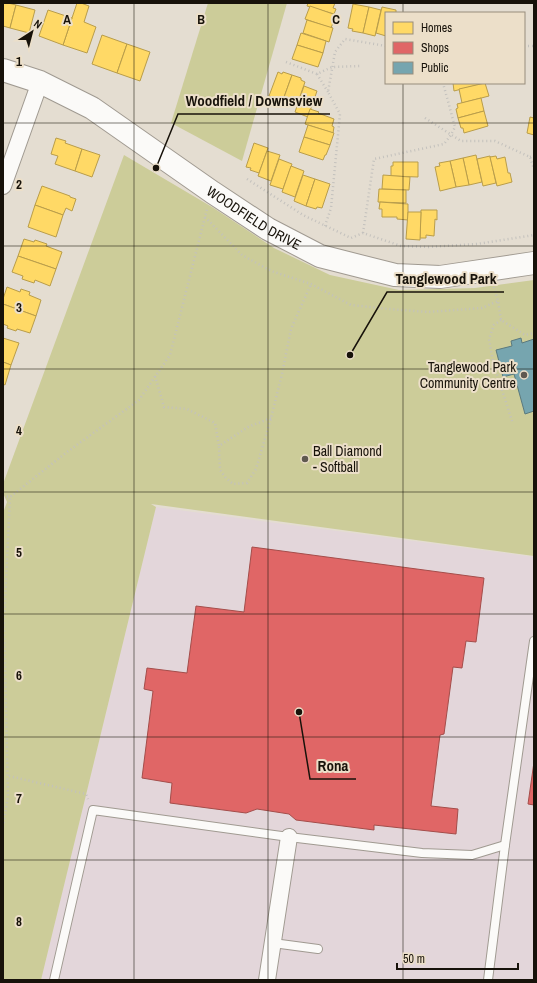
<svg xmlns="http://www.w3.org/2000/svg" width="537" height="983" font-family="'Archivo Narrow',sans-serif">
<rect width="100%" height="100%" fill="#e4ddd1"/>
<polygon fill="#e3d6da" points="156,507 534,557 534,980 41,980"/>
<g fill="#cc9">
<polygon points="208,3 287,3 242,161 171,123"/>
<polygon points="124,155 212,207 274,248 330,275 399,290 475,288 534,280 534,556 151,504 156,507 41,980 3,980 3,513 7,502 3,493 3,484"/>
</g>
<g fill="#ffd966" stroke="#b99d4a">
<polygon points="3,3 8,3 16,5 10,28 3,26"/>
<polygon points="77,3 81,3 89,6 84,22 96,27 87,53 63,45"/>
<polygon points="308,3 335,3 333,8 336,9 334,14 307,6"/>
<polygon points="353,4 369,7 363,33 352,31 353,29 348,28"/>
<polygon points="16,5 35,10 29,33 10,28"/>
<polygon points="310,6 336,15 331,28 305,19"/>
<polygon points="369,7 381,10 375,36 363,33"/>
<polygon points="382,7 396,10 396,13 386,13 386,36 376,33"/>
<polygon points="48,10 72,18 63,45 39,36"/>
<polygon points="307,20 333,28 329,42 303,33"/>
<polygon points="301,33 326,41 323,53 297,45"/>
<polygon points="102,35 127,44 117,73 92,64"/>
<polygon points="127,44 150,52 140,81 117,73"/>
<polygon points="297,45 323,53 318,67 292,59"/>
<polygon points="278,72 282,74 283,72 292,75 283,100 269,96"/>
<polygon points="292,75 301,78 301,80 305,82 297,105 283,100"/>
<polygon points="453,83 481,83 481,84 454,91"/>
<polygon points="485,83 489,96 462,103 459,89"/>
<polygon points="304,86 317,91 308,117 295,112"/>
<polygon points="481,98 484,111 458,118 456,109 458,108 457,104"/>
<polygon points="310,109 319,112 318,113 334,119 332,126 334,127 333,133 305,124"/>
<polygon points="484,111 488,126 464,133 463,128 461,128 458,118"/>
<polygon points="530,117 534,118 534,135 527,133"/>
<polygon points="308,125 334,133 330,145 304,137"/>
<polygon points="304,137 330,145 326,155 325,155 323,160 299,152"/>
<polygon points="56,138 66,141 65,143 82,149 75,171 55,164 58,156 51,154"/>
<polygon points="254,143 268,148 259,173 250,170 251,168 246,167"/>
<polygon points="82,149 100,155 92,177 75,171"/>
<polygon points="267,151 280,155 271,181 258,176"/>
<polygon points="476,155 482,182 469,185 463,158"/>
<polygon points="490,156 496,183 483,186 477,159"/>
<polygon points="496,156 497,159 505,157 508,173 510,173 512,182 497,186 490,157"/>
<polygon points="463,158 469,185 456,187 450,161"/>
<polygon points="279,159 292,164 283,189 270,185"/>
<polygon points="450,161 456,187 440,191 435,167 440,166 439,163"/>
<polygon points="393,162 418,162 418,177 391,176 391,166 393,166"/>
<polygon points="291,166 304,171 295,197 282,192"/>
<polygon points="303,175 315,179 306,206 294,201"/>
<polygon points="383,175 410,177 409,190 382,189"/>
<polygon points="315,179 330,184 322,208 317,207 316,209 306,206"/>
<polygon points="42,186 70,196 70,197 76,199 72,211 66,208 63,215 35,205"/>
<polygon points="379,189 406,190 406,203 378,202"/>
<polygon points="380,202 408,204 408,220 397,219 397,217 382,217 382,209 379,209"/>
<polygon points="35,205 63,215 56,237 28,227"/>
<polygon points="421,210 437,210 437,220 435,219 434,236 426,235 426,238 420,238"/>
<polygon points="408,212 421,212 420,240 406,239"/>
<polygon points="24,239 34,242 35,240 47,244 46,246 62,252 56,269 18,256"/>
<polygon points="18,256 56,269 50,286 35,280 34,283 22,279 23,276 12,272"/>
<polygon points="7,287 20,292 21,289 30,292 29,295 41,300 36,316 3,304 3,299"/>
<polygon points="3,304 36,316 30,333 17,329 16,331 7,328 8,326 3,324"/>
<polygon points="3,338 19,343 11,365 3,362"/>
<polygon points="3,362 11,365 5,385 3,384"/>
</g>
<g fill="#e06666" stroke="#a44d4a">
<polygon points="252,547 484,578 476,642 466,641 462,668 453,667 444,734 440,735 431,806 458,809 456,834 374,825 374,830 296,820 289,814 257,809 246,813 170,803 172,783 142,778 153,691 144,689 147,668 187,673 196,606 244,612"/>
<polygon points="534,762 534,805 528,804"/>
</g>
<polygon fill="#76a5af" stroke="#5a797e" points="521,338 522,343 534,339 534,411 525,414 514,374 503,377 496,350 512,346 511,341"/>
<g fill="none" stroke-linecap="round" stroke-linejoin="round">
<defs>
<g id="lane">
<polyline points="273,943 318,949"/>
<polyline points="54,980 93,810 289,837 422,853 472,855 505,845"/>
<polyline points="488,980 505,845 534,641"/>
</g>
<g id="street">
<polyline points="3,186 40,82"/>
<polyline points="267,980 289,837"/>
</g>
<g id="secondary">
<path id="s1" d="M3 70 40 82 92 108 212 192 268 229 320 256 395 275 440 277 534 263"/>
</g>
</defs>
<use href="#lane" stroke="#a09a91" stroke-width="10"/>
<use href="#street" stroke="#a09a91" stroke-width="18"/>
<use href="#secondary" stroke="#a09a91" stroke-width="24"/>
<g stroke="#c3c1bd" stroke-width="2.5" stroke-dasharray="1 3" stroke-linecap="butt">
<polyline points="524,46 534,46"/>
<polyline points="286,62 317,74 332,67 361,66"/>
<polyline points="317,74 328,92"/>
<polyline points="425,118 461,141 495,141 530,157 534,169"/>
<polyline points="530,157 534,156"/>
<polyline points="247,179 303,215 351,238 363,233 401,246 429,247 477,244 534,235"/>
<polyline points="205,217 242,255 271,271 311,284 351,305 389,309 428,312 482,308 498,301"/>
<polyline points="325,226 331,208 340,114 328,92 335,52 345,39 386,46"/>
<polyline points="363,233 374,159 444,144 451,135 455,127 443,83"/>
<polyline points="494,287 498,301 501,320 525,335 534,333"/>
<polyline points="501,320 494,325 489,339 493,362 513,424"/>
<polyline points="155,376 164,407 187,409 215,423 219,446"/>
<polyline points="271,418 248,427 219,446 220,470 226,478 233,484 247,483 256,469 271,418 282,374 291,329 311,284"/>
<polyline points="3,496 10,497 67,452 139,400 170,355 207,209"/>
<polyline points="9,776 86,794 88,799"/>
<polyline points="3,827 8,796 4,622 10,497"/>
</g>
<use href="#lane" stroke="#fbfaf8" stroke-width="8"/>
<use href="#street" stroke="#fbfaf8" stroke-width="16"/>
<use href="#secondary" stroke="#fbfaf8" stroke-width="22"/>
</g>
<path fill="none" stroke="#17120a" stroke-width="1" stroke-opacity="0.55" d="M134 3V980M268 3V980M403 3V13M403 83V980M3 123H534M3 246H534M3 369H534M3 492H534M3 614H534M3 737H534M3 860H534"/>
<g fill="#5f5950" stroke="#ecdfc9" stroke-width="1.5">
<circle cx="524" cy="375" r="4"/>
<circle cx="305" cy="459" r="4"/>
</g>
<g text-anchor="middle" stroke-width="4" stroke-linejoin="round" paint-order="stroke">
<g font-size="14" fill="#17120a" stroke="#ecdfc9">
<text dy="5" stroke="none"><textPath href="#s1" startOffset="293">WOODFIELD DRIVE</textPath></text>
</g>
<g font-size="14" fill="#17120a" stroke="#ecdfc9" text-anchor="end">
<text x="516" y="372">Tanglewood Park<tspan x="516" dy="16">Community Centre</tspan></text>
<text x="313" y="456" text-anchor="start">Ball Diamond<tspan x="313" dy="16">- Softball</tspan></text>
</g>
</g>
<g font-size="13" text-anchor="middle" font-weight="bold" fill="#17120a" stroke="#ecdfc9" stroke-width="4" stroke-linejoin="round" paint-order="stroke">
<text x="67" y="24">A</text>
<text x="201" y="24">B</text>
<text x="336" y="24">C</text>
<text x="19" y="66">1</text>
<text x="19" y="189">2</text>
<text x="19" y="312">3</text>
<text x="19" y="435">4</text>
<text x="19" y="557">5</text>
<text x="19" y="680">6</text>
<text x="19" y="803">7</text>
<text x="19" y="926">8</text>
</g>
<path fill="none" stroke="#17120a" stroke-width="1.5" d="M156 168L178 114H330M350 355L387 292H504M299 712L310 779H356"/>
<g fill="#17120a" stroke="#ecdfc9" stroke-width="1.5">
<circle cx="156" cy="168" r="4"/>
<circle cx="350" cy="355" r="4"/>
<circle cx="299" cy="712" r="4"/>
</g>
<g font-size="15" text-anchor="middle" font-weight="bold" fill="#17120a" stroke="#ecdfc9" stroke-width="4" stroke-linejoin="round" paint-order="stroke">
<text x="254" y="106">Woodfield / Downsview</text>
<text x="446" y="284">Tanglewood Park</text>
<text x="333" y="771">Rona</text>
</g>
<rect width="537" height="983" fill="none" stroke="#17120a" stroke-width="8"/>
<rect x="385" y="12" width="140" height="72" fill="#ecdfc9" stroke="#978d7d"/>
<rect x="393" y="22" width="20" height="12" fill="#ffd966" stroke="#978d7d"/>
<text x="421" y="32" font-size="12" fill="#17120a">Homes</text>
<rect x="393" y="42" width="20" height="12" fill="#e06666" stroke="#978d7d"/>
<text x="421" y="52" font-size="12" fill="#17120a">Shops</text>
<rect x="393" y="62" width="20" height="12" fill="#76a5af" stroke="#978d7d"/>
<text x="421" y="72" font-size="12" fill="#17120a">Public</text>
<g transform="translate(32 32) rotate(36)" stroke="#ecdfc9" stroke-width="3" paint-order="stroke">
<path d="M0-3L7 15L0 10L-7 15Z" fill="#17120a"/>
<text y="-6" font-size="11" font-weight="bold" text-anchor="middle" fill="#17120a">N</text>
</g>
<path d="M397 963v6h121v-6" fill="none" stroke="#17120a" stroke-width="2"/>
<text x="403" y="963" font-size="12" fill="#17120a" stroke="#ecdfc9" stroke-width="3" paint-order="stroke">50 m</text>
</svg>
